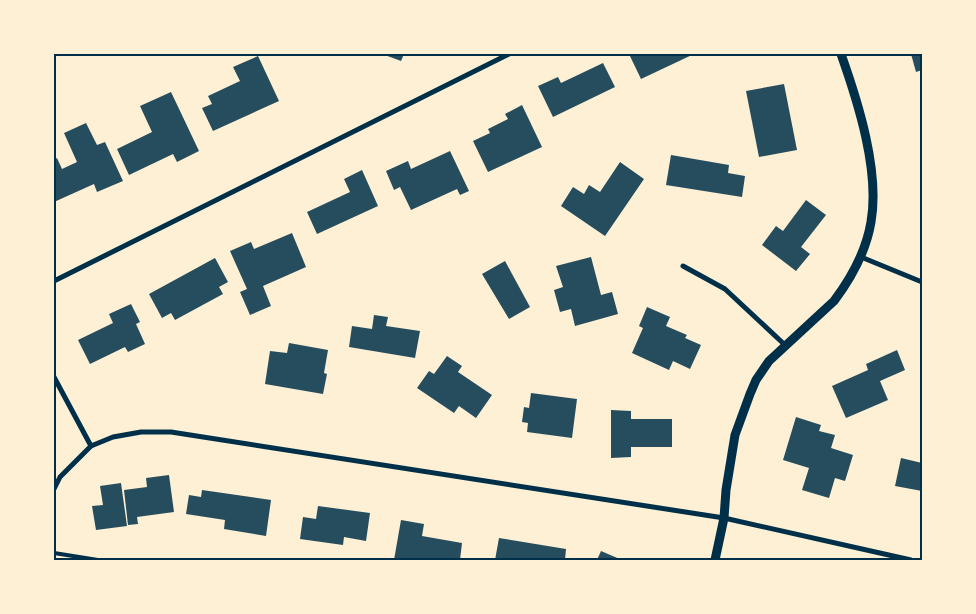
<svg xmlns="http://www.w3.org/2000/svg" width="976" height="614" font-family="Lato,sans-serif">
<rect width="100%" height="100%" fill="#fdf0d5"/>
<g fill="#264d5e">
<polygon points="382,54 404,54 401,61"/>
<polygon points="629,54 694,54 641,79"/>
<polygon points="911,54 922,54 922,70 916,72"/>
<polygon points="258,56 279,101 213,131 202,108 212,104 208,96 240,81 233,67"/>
<polygon points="603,63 615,87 553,117 538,86 558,77 561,83"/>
<polygon points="784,84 797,150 759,157 746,91"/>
<polygon points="171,92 199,151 177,162 173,154 129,175 117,149 152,132 140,106"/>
<polygon points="522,105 542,147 488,172 473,141 490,133 488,129 508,119 505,114"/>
<polygon points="86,123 97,145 105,142 123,181 97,192 94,184 54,202 54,160 57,158 62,169 77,162 64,133"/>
<polygon points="450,151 469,191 460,195 457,189 411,210 400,187 394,190 386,171 408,161 411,169"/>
<polygon points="671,155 729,165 728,173 745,176 742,197 666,185"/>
<polygon points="620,162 644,179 605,236 561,206 573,187 584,194 589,185 600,192"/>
<polygon points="362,170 378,206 317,234 307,212 350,192 344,179"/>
<polygon points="806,200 826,215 801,247 810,254 796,271 762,245 776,226 783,231"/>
<polygon points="292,233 306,267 263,286 271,306 250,315 240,292 247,289 230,251 251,242 254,249"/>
<polygon points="591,257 601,295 612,292 618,314 575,326 571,309 560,312 554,290 563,287 556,266"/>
<polygon points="215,258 228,282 219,287 223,294 175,320 171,313 162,318 149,294"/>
<polygon points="505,261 530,307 509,319 482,274"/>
<polygon points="131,304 140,322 136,324 145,344 128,352 125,347 90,364 78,340 113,323 109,314"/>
<polygon points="647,307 670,317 666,326 687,335 685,338 701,345 690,369 673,361 669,370 632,353 643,328 639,326"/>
<polygon points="374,315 388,317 386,326 420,331 415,358 349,347 352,326 372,329"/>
<polygon points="289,343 328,350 324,373 327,374 323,394 265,384 270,351 287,353"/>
<polygon points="897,350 905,370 880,381 888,400 846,418 832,386 868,370 866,364"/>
<polygon points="447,356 462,366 458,372 492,395 476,418 459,406 454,413 417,388 429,371 434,374"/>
<polygon points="531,393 577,399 572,438 527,432 528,423 522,422 524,407 529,408"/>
<polygon points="611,410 631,411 631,419 672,419 672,447 631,447 631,457 611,458"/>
<polygon points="796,417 821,425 819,431 835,435 831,448 853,455 845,481 835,478 829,498 802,490 809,468 783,460"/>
<polygon points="901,458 922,463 922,491 895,486"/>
<polygon points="169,475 174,512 137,517 138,524 128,525 124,490 147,487 146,478"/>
<polygon points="121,483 127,526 96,530 92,506 103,505 100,486"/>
<polygon points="202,490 271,500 266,536 224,529 225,520 186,514 189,495 201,497"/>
<polygon points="318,506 370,513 366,541 344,537 343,545 300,539 303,517 316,519"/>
<polygon points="401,520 424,524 422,536 462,543 460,560 394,560"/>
<polygon points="499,538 566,549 565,560 495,560"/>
<polygon points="601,551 622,560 597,560"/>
</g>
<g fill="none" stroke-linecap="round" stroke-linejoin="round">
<polyline stroke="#003049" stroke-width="4" points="54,553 98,560"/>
<g stroke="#003049" stroke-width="5">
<polyline points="861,257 922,282"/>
<polyline points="683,266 725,289 785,345"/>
<polyline points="54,281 509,54"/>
<polyline points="54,377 91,446"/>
<polyline points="54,489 60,477 91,446 113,437 141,432 171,432 724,518 911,560"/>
</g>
<path stroke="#003049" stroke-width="9" d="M715 560 724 518 726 490 735 435 750 394 756 380 769 361 834 301C852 277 866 252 871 222 880 171 858 102 841 54"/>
</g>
<rect width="976" height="614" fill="none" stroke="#fdf0d5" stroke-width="110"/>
<rect x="55" y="55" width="866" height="504" fill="none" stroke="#003049" stroke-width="2"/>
</svg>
